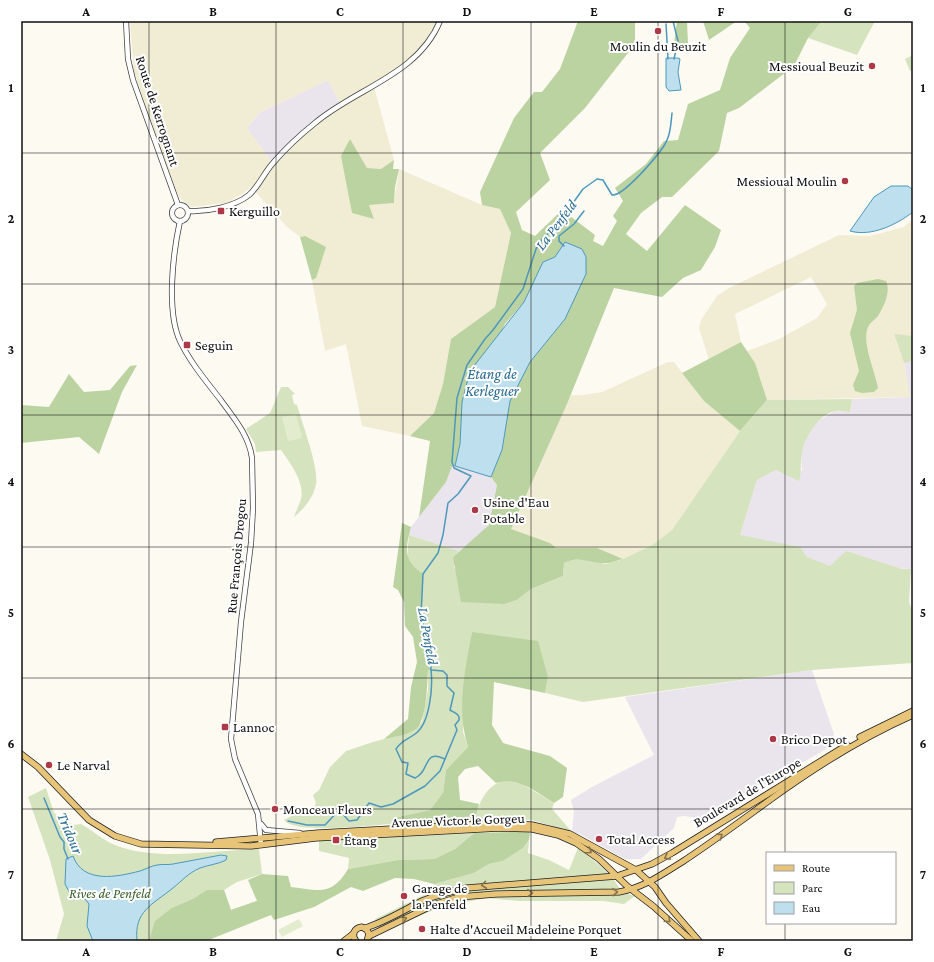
<svg xmlns="http://www.w3.org/2000/svg" width="934" height="962" font-family="'Crimson Pro',serif">
<rect width="100%" height="100%" fill="#fdfaf2"/>
<g fill="#eae4ec">
<polygon points="328,80 340,103 313,122 271,161 247,128 259,113"/>
<polygon points="913,361 913,562 911,569 830,566 740,535 757,480 776,470 802,471 801,454 807,437 816,422 835,411 850,412 852,399 910,397 904,363"/>
<polygon points="452,465 491,477 497,485 489,525 475,540 459,551 409,535 411,527 446,482"/>
<polygon points="812,670 834,734 830,747 703,819 685,816 677,817 674,828 641,859 625,859 580,834 572,832 574,811 571,800 592,787 654,755 625,697"/>
</g>
<g fill="#f1ecd4" fill-rule="evenodd">
<path d="M130 21H438L420 49 402 66 373 83 394 160 381 169 367 168 349 139 348 188 352 213 374 219 369 205 394 203 399 169 482 205 500 209 511 233 495 307 451 339 443 384 434 413 410 436 362 426 346 344 325 351 312 280 316 278 305 236 300 237 287 227 251 187 241 195 226 203 191 207 181 199 173 186 159 148 134 72ZM328 80 340 103 313 122 271 161 247 128 259 113Z"/>
<polygon points="913,219 913,336 894,335 904,363 910,397 767,400 760,378 747,351 779,339 817,318 827,304 811,277 735,314 741,342 709,360 699,328 701,320 717,296 729,288 839,235 870,236 904,227"/>
<polygon points="668,362 674,362 704,401 740,431 672,530 652,545 623,559 597,548 556,548 550,543 511,529 571,395 583,395 602,392"/>
</g>
<g fill="#d5e4bf">
<polygon points="822,21 875,21 857,55 808,38"/>
<polygon points="913,55 913,70 910,71 905,59"/>
<polygon points="894,334 913,336 913,361 904,363"/>
<path d="M281 387H288L295 394 292 395 294 404 297 405C302 423 319 467 316 484 314 497 304 509 294 517 296 511 299 505 301 499 305 482 290 463 281 450L256 452 255 444 246 429 270 413Z"/>
<path d="M852 399 850 412C846 412 839 410 835 411 818 415 805 437 802 453 800 463 802 471 799 481L776 470 757 480 740 535 800 547 807 557 830 566 846 551 902 569H911L909 602 913 613V663L812 670 583 702 545 693 548 677 472 632 463 732 468 747 446 770 443 794 430 810 398 817 392 824C371 825 296 835 284 820L307 808 313 811 316 803 313 795 319 790 330 767 346 751 373 742 414 731 422 722 428 690V670H431L430 649 424 632 412 566 407 559 409 535 459 551 453 557 455 562 454 568 505 604 517 600 531 589 563 576 564 563 570 560 585 559 606 564 623 559 652 545 672 530 740 431 767 400Z"/>
<path d="M504 780 522 784 554 803 552 809 572 832 532 820 513 819 475 821C479 802 485 787 504 780Z"/>
<path d="M46 788 54 813 73 825 81 824C92 830 103 840 115 845 157 862 215 850 259 849L262 874 237 882 224 890 231 910 257 901 271 914 206 941H56L64 914 50 860 28 797Z"/>
<polygon points="474,833 455,849 434,859 398,860 348,869 349,858 319,851 319,841"/>
<path d="M529 840 528 853 549 860 569 870 578 848C591 858 619 879 622 895L628 894 635 896 624 904 603 901H519L487 898 455 904 431 911 381 933 375 919 428 893 427 890H433L436 888 434 884 474 873 489 864 503 861 523 848Z"/>
</g>
<g fill="#bbd3a0">
<path d="M578 21H635V44L585 108 540 153 550 180 516 212 522 230 535 236 562 210 595 235 593 241 603 246 617 221 613 216 623 201 615 188 646 164 664 141 678 140 688 104 720 90 730 58 750 28 744 21H822L808 38 794 66 739 108 727 113 719 151 672 197H662L641 213 626 234 647 251 685 205 721 230 715 247 701 270 683 278 662 297 614 288 567 404 511 529 550 543 556 548H597L623 559C617 560 610 564 604 563 590 563 578 555 564 563L563 576 531 589 517 600 505 604 461 602 453 557 489 525 497 485 491 477 502 450 510 401 530 362 565 319 585 274 564 246 555 257 543 262 524 302 505 324 462 424 460 444 455 466H452L446 482 419 517 430 441 410 436 434 413 443 384 451 339 495 307 511 233 500 209 482 205 480 192 514 118 534 92H542L560 69Z"/>
<polygon points="677,21 687,21 688,44 674,44"/>
<polygon points="703,21 737,21 709,40"/>
<polygon points="350,139 367,168 381,169 394,160 393,169 399,169 395,187 394,203 369,205 374,219 352,213 341,156"/>
<polygon points="305,236 326,247 316,278 312,280 300,237"/>
<path d="M878 279 886 281C891 292 884 306 878 316 873 322 870 321 867 330 863 346 875 371 878 388L874 392 862 393 855 391 853 385 859 371 850 333 857 310 854 286 857 283Z"/>
<polygon points="741,342 755,363 767,400 740,431 704,401 682,373"/>
<polygon points="137,365 122,392 99,454 79,437 21,443 21,405 49,407 69,374 84,392 110,390 130,366"/>
<path d="M402 523 411 527C405 550 403 560 423 574L421 616 430 649 431 670H428C427 685 427 722 415 730 407 735 393 737 384 739L408 719 411 687 417 662 413 637 405 626 404 602 398 590 393 587Z"/>
<path d="M472 632 538 641 548 677 545 693 494 682 492 725 503 743 550 756 567 768 563 797 554 803C536 792 517 776 496 783L478 766 465 769 458 777 460 800 479 804 475 821 392 824 398 817 430 810 443 793 446 770 468 747C456 710 465 670 472 632Z"/>
<path d="M512 832H530L529 840 523 848 503 861 489 864 474 873 434 884 414 879 395 878 363 891 351 887 314 907 274 920 271 915 206 941H149L155 921 172 908 193 899 207 890H224L231 910 257 901 248 880 262 874 288 876 291 887C319 890 331 897 348 869L398 860 434 859 455 849 474 833Z"/>
</g>
<g fill="#e4ecd0">
<polygon points="296,414 302,438 288,441 282,417"/>
<polygon points="299,919 303,926 282,937 278,930"/>
</g>
<g fill="#bddfee" stroke="#4d98bc">
<polygon points="666,58 678,58 680,59 678,72 681,90 669,91 666,87"/>
<path d="M891 186H908L913 190V212C896 225 871 237 850 231L874 197Z"/>
<polygon points="565,242 582,249 586,257 586,274 565,319 530,362 510,401 502,450 491,477 455,466 460,444 462,402 470,371 524,302 543,262 555,257"/>
<path d="M221 855 227 856 226 860C219 864 208 865 200 868 187 874 183 880 173 888 152 905 134 911 137 941H93L87 926 89 904 85 899H73L65 884 66 859 73 856C83 884 117 877 140 871 146 869 151 866 157 865 162 864 168 865 173 864 189 861 205 858 221 855Z"/>
</g>
<g fill="none" stroke-linecap="round" stroke-linejoin="round">
<g stroke="#4d98bc" stroke-width="1.5">
<polyline points="673,21 678,41 674,59"/>
<polyline points="666,24 668,59"/>
<polyline points="564,246 559,241 559,236 574,224 584,211"/>
<path d="M431 670C433 687 430 724 415 734 407 740 402 740 396 749L402 762 408 763 406 774 415 778C430 772 423 748 445 759"/>
<polyline points="44,798 60,837 64,842 64,849 68,859"/>
<path d="M288 821 307 825H325L339 810 349 821 357 820 369 803 381 807 393 804 425 786 440 771 457 730 455 725 459 720C460 714 455 713 450 710L454 693 447 686V675L443 671 431 670 430 649 421 616 423 574 438 553 443 535 448 503 458 494 471 476 454 468 452 462 457 398 467 365 485 339 493 330 523 289 536 249 543 238 555 228 583 189 597 179 603 180 612 195C623 197 663 151 667 140 671 132 671 121 672 113"/>
</g>
<defs>
<g id="minor">
<polyline points="126,21 128,59 133,80 178,205"/>
<circle cx="180" cy="213" r="8"/>
<path d="M188 211C207 212 234 207 249 195 259 186 264 173 273 163 285 149 300 135 315 123 356 88 418 75 440 21"/>
<path d="M180 221C173 253 166 311 180 341 190 362 206 381 220 399 233 417 249 435 252 458L253 508 251 543 241 622 231 739 235 759 258 814 261 845"/>
<polyline points="261,824 266,830 300,833"/>
</g>
<g id="major">
<polyline points="860,737 913,711"/>
<polyline points="21,754 38,767 89,820 115,836 141,844 251,846 316,838 500,828 532,829 558,835 576,843 599,859 627,886 653,906 692,941"/>
<polyline points="216,842 318,833 500,823 532,825 570,834 636,870 655,887 666,903 699,941"/>
<path d="M365 928C385 922 404 910 422 901 437 895 452 891 467 888L617 876 652 864 672 853 847 745"/>
<path d="M369 936 433 905 459 897 496 894 619 892C643 888 661 875 682 862 711 843 738 823 767 802 812 769 861 738 913 715"/>
<polyline points="344,941 353,934"/>
<path d="M356 941C351 935 354 928 362 927L367 930 369 934 367 941"/>
</g>
</defs>
<use href="#minor" stroke="#424242" stroke-width="6"/>
<use href="#major" stroke="#202020" stroke-width="7"/>
<use href="#minor" stroke="#fff" stroke-width="4.5"/>
<use href="#major" stroke="#e7c478" stroke-width="5.5"/>
</g>
<defs><path id="oneway-chevron" d="M-2-3.5L2.5 0L-2 3.5" fill="none" stroke-width="1.6" stroke-linecap="round" stroke-linejoin="round"/></defs>
<g stroke="#867349">
<use href="#oneway-chevron" transform="translate(720 836) rotate(-35)"/>
<use href="#oneway-chevron" transform="translate(589 851) rotate(35)"/>
<use href="#oneway-chevron" transform="translate(667 857) rotate(151)"/>
<use href="#oneway-chevron" transform="translate(484 885) rotate(173)"/>
<use href="#oneway-chevron" transform="translate(615 892) rotate(-4)"/>
<use href="#oneway-chevron" transform="translate(530 893) rotate(-1)"/>
<use href="#oneway-chevron" transform="translate(404 919) rotate(-26)"/>
<use href="#oneway-chevron" transform="translate(668 920) rotate(42)"/>
</g>
<path fill="none" stroke="#0f0f0f" stroke-width="1" stroke-opacity="0.55" d="M149 21V941M276 21V941M403 21V941M531 21V941M658 21V941M785 21V853M21 153H913M21 284H913M21 415H913M21 547H913M21 678H913M21 809H913M785 923V941"/>
<g fill="#ad3846" stroke="#fff" stroke-width="1.5">
<circle cx="658" cy="31" r="4"/>
<circle cx="872" cy="66" r="4"/>
<circle cx="845" cy="181" r="4"/>
<rect x="217" y="207" width="8" height="8" rx="2"/>
<rect x="183" y="341" width="8" height="8" rx="2"/>
<circle cx="475" cy="510" r="4"/>
<rect x="221" y="723" width="8" height="8" rx="2"/>
<circle cx="773" cy="739" r="4"/>
<circle cx="49" cy="765" r="4"/>
<circle cx="275" cy="809" r="4"/>
<circle cx="599" cy="839" r="4"/>
<rect x="332" y="836" width="8" height="8" rx="2"/>
<circle cx="404" cy="896" r="4"/>
<circle cx="422" cy="929" r="4"/>
</g>
<g text-anchor="middle" stroke-width="4" stroke-linejoin="round" paint-order="stroke">
<g font-size="14" fill="#0f0f0f" stroke="#fff" text-anchor="start">
<text x="658" y="51" text-anchor="middle">Moulin du Beuzit</text>
<text x="864" y="71" text-anchor="end">Messioual Beuzit</text>
<text x="837" y="186" text-anchor="end">Messioual Moulin</text>
<text x="229" y="216">Kerguillo</text>
<text x="195" y="350">Seguin</text>
<text x="483" y="507">Usine d'Eau<tspan x="483" dy="16">Potable</tspan></text>
<text x="233" y="732">Lannoc</text>
<text x="781" y="744">Brico Depot</text>
<text x="57" y="770">Le Narval</text>
<text x="283" y="814">Monceau Fleurs</text>
<text x="607" y="844">Total Access</text>
<text x="344" y="845">Étang</text>
<text x="412" y="893">Garage de<tspan x="412" dy="16">la Penfeld</tspan></text>
<text x="430" y="934">Halte d'Accueil Madeleine Porquet</text>
</g>
<g font-size="14" fill="#0f0f0f" stroke="#fff">
<text transform="translate(158 111) rotate(72)" y="5">Route de Kerrognant</text>
<text transform="translate(236 556) rotate(-85)" y="5">Rue François Drogou</text>
<text transform="translate(747 792) rotate(-31)" y="5">Boulevard de l'Europe</text>
<text transform="translate(458 820) rotate(-2)" y="5">Avenue Victor le Gorgeu</text>
</g>
<g font-size="14" font-style="italic" fill="#365e27" stroke="#fff">
<text x="110" y="898">Rives de Penfeld</text>
</g>
<g font-size="15" font-style="italic" fill="#276a91" stroke="#fff">
<text transform="translate(556 225) rotate(-53)" y="5">La Penfeld</text>
<text x="492" y="379">Étang de<tspan x="492" dy="17">Kerleguer</tspan></text>
<text transform="translate(428 636) rotate(80)" y="5">La Penfeld</text>
<text transform="translate(70 833) rotate(67)" y="5">Tridour</text>
</g>
</g>
<rect width="934" height="962" fill="none" stroke="#ffffff" stroke-width="44"/>
<rect x="766" y="852" width="130" height="72" fill="#ffffff" stroke="#9f9f9f"/>
<rect x="774" y="865" width="20" height="6" fill="#e7c478" stroke="#9f9f9f"/>
<text x="802" y="872" font-size="12" fill="#0f0f0f">Route</text>
<rect x="774" y="882" width="20" height="12" fill="#d5e4bf" stroke="#9f9f9f"/>
<text x="802" y="892" font-size="12" fill="#0f0f0f">Parc</text>
<rect x="774" y="902" width="20" height="12" fill="#bddfee" stroke="#9f9f9f"/>
<text x="802" y="912" font-size="12" fill="#0f0f0f">Eau</text>
<rect x="22" y="22" width="890" height="918" fill="none" stroke="#0f0f0f" stroke-width="1.5"/>
<g font-size="13" text-anchor="middle" font-weight="bold" fill="#0f0f0f">
<text x="86" y="16">A</text>
<text x="213" y="16">B</text>
<text x="340" y="16">C</text>
<text x="467" y="16">D</text>
<text x="594" y="16">E</text>
<text x="721" y="16">F</text>
<text x="848" y="16">G</text>
<text x="11" y="92">1</text>
<text x="923" y="92">1</text>
<text x="11" y="223">2</text>
<text x="923" y="223">2</text>
<text x="11" y="354">3</text>
<text x="923" y="354">3</text>
<text x="11" y="486">4</text>
<text x="923" y="486">4</text>
<text x="11" y="617">5</text>
<text x="923" y="617">5</text>
<text x="11" y="748">6</text>
<text x="923" y="748">6</text>
<text x="11" y="879">7</text>
<text x="923" y="879">7</text>
<text x="86" y="956">A</text>
<text x="213" y="956">B</text>
<text x="340" y="956">C</text>
<text x="467" y="956">D</text>
<text x="594" y="956">E</text>
<text x="721" y="956">F</text>
<text x="848" y="956">G</text>
</g>
</svg>
